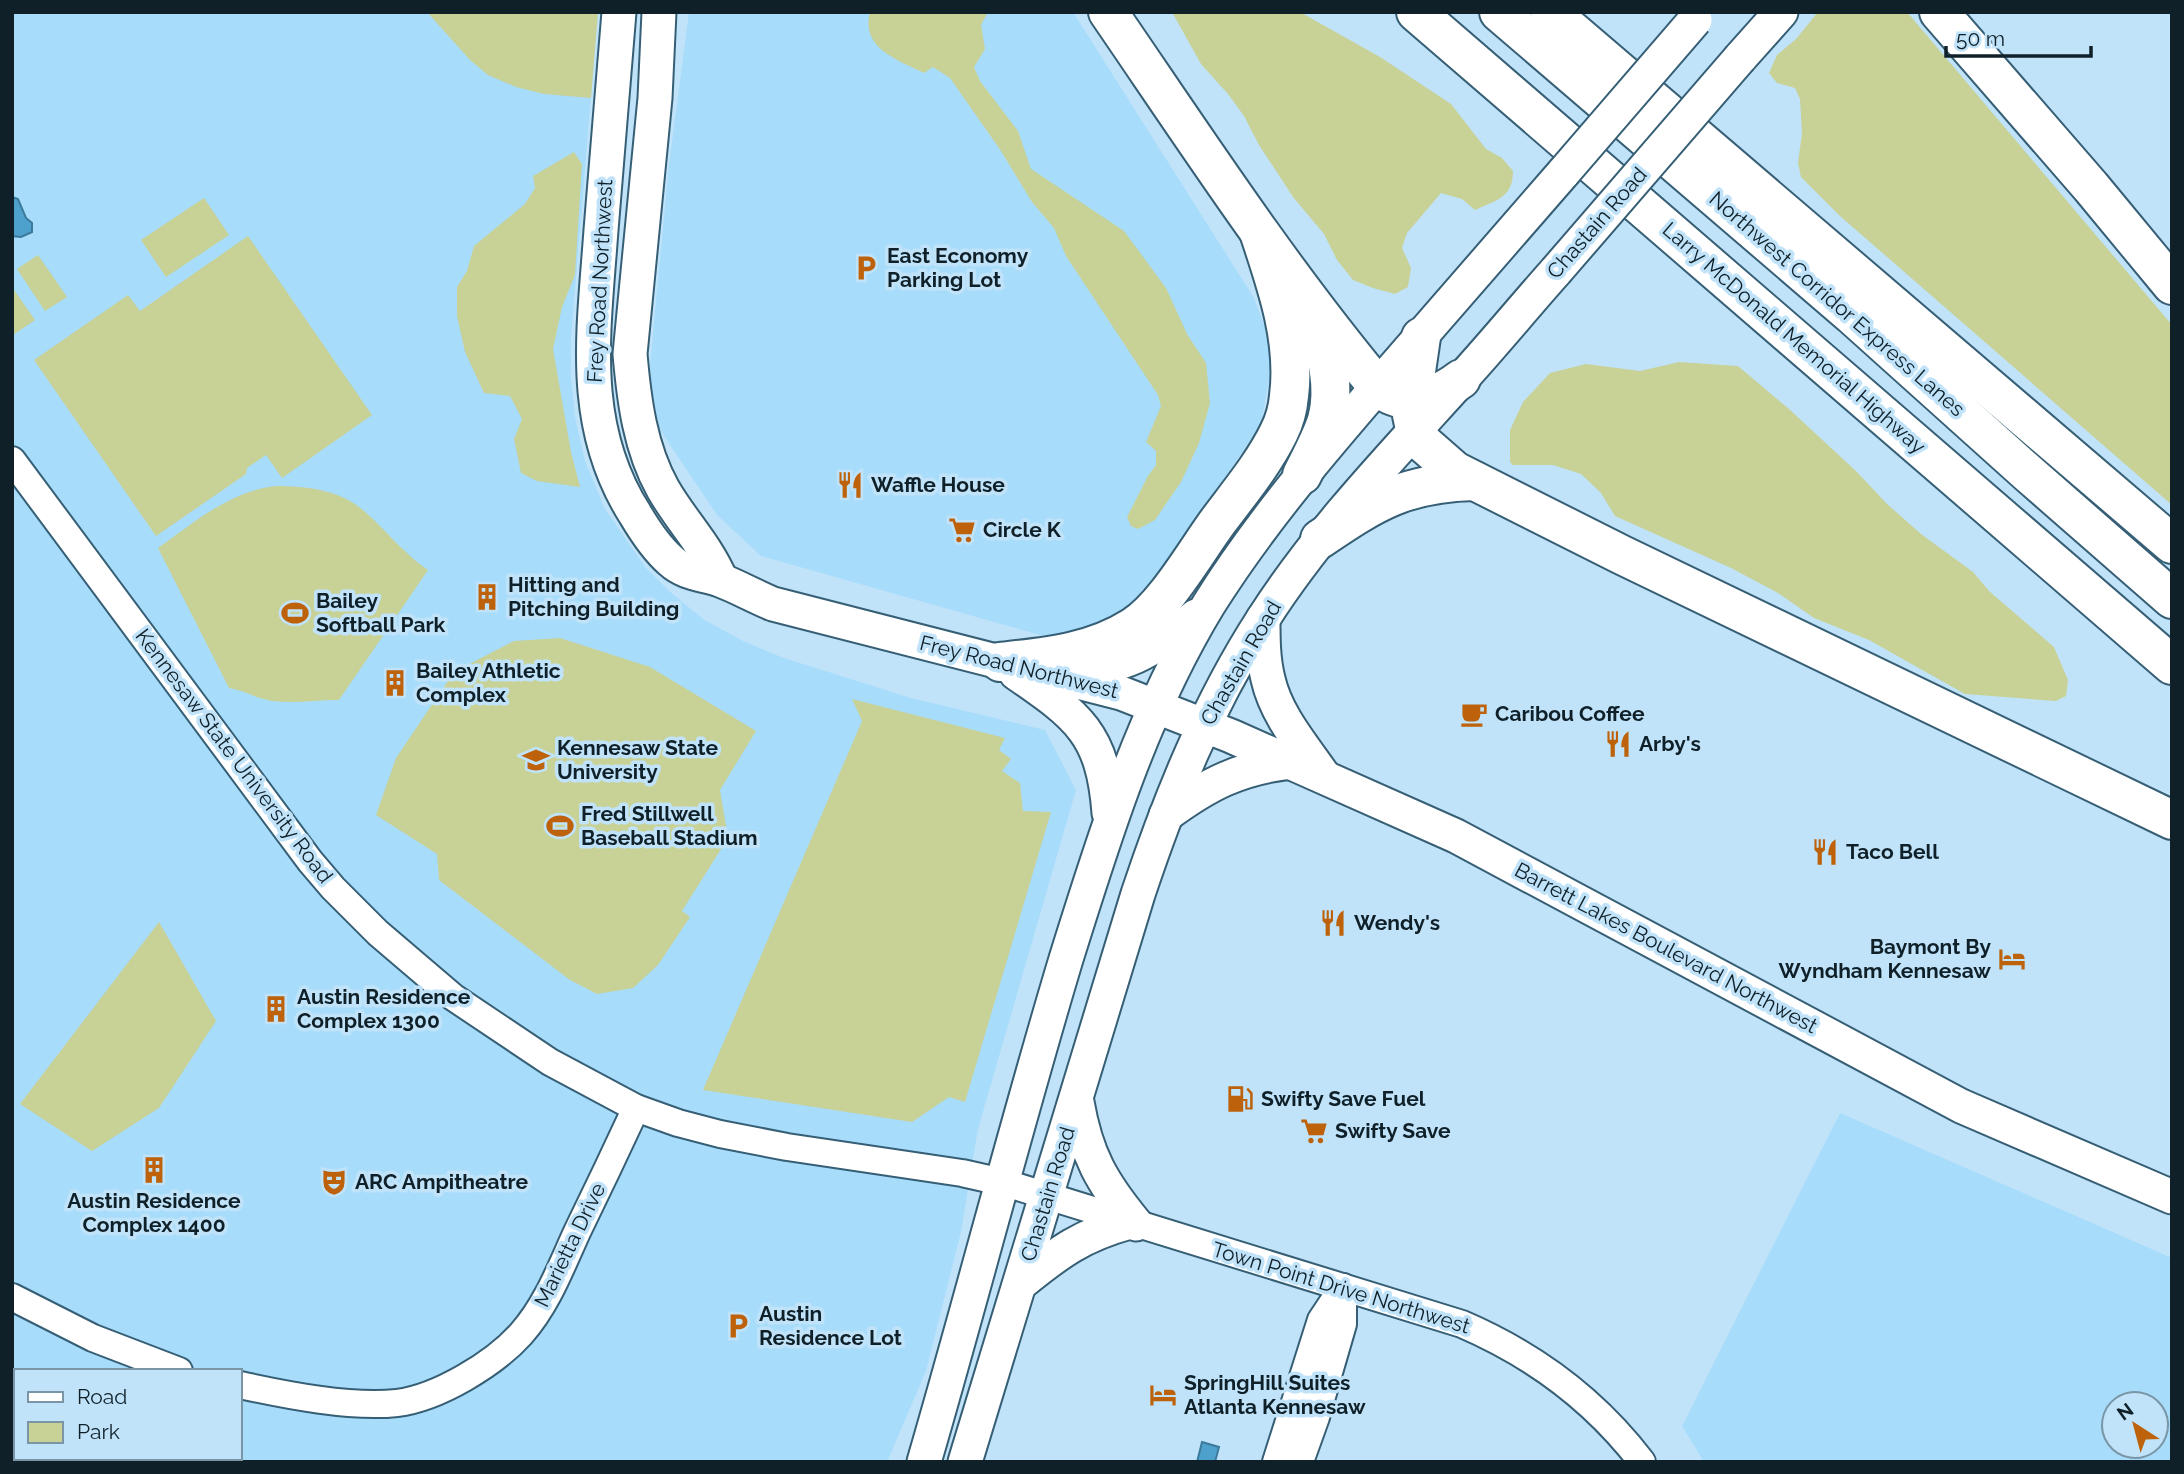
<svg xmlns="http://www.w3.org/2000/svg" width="2184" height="1474" font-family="Raleway,sans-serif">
<rect width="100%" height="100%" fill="#c0e3f9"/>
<g fill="#a8dcfb" fill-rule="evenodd">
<path d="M12 12H598L571 338V376L575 417 585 461 605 509 646 568 669 591 703 619 743 641 784 658 911 698 1045 730 1076 790 978 1129 961 1232 926 1371 887 1462H12ZM16 1371H240V1458H16Z"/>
<polygon points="689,12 1073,12 1254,298 1274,351 1261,425 1134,609 1097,635 1040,635 761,556 717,515 658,427 649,375 669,165"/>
<path d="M1840 1113 2172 1258V1462H1704L1682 1426ZM2114 1404H2156V1446H2114Z"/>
</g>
<g fill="#c8d196">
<polygon points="427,12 598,12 591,98 544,94 516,87 488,75 470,60"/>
<path d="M870 12H988L981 25 985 49 974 67 980 81 1018 131 1031 169 1124 231 1166 288 1187 334 1206 363 1210 403 1199 443 1181 482 1155 520 1138 529 1131 526 1127 517 1148 476 1156 465V451L1146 442 1161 406 1158 395 1066 256 1054 228 1032 202 1001 151 950 78 933 67 924 73C898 60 860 48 870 12Z"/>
<path d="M1172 12H1300L1380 57 1451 104 1486 149 1502 158 1513 171C1513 198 1496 200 1475 210L1462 199 1441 193 1407 233 1402 248 1411 268 1408 287 1395 294 1373 288 1353 280 1337 260 1324 234 1293 197 1259 145 1244 116 1228 94 1201 64Z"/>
<polygon points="1818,12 1907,12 2172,325 2172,505 1840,216 1801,177 1798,163 1802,133 1800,99 1795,88 1777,83 1769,73 1777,55 1796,39"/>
<polygon points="574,152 582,164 575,275 562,307 553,349 571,452 580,487 537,481 521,473 514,439 522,419 510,396 484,393 465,352 457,316 457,287 467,271 474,246 525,204 535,188 533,176"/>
<polygon points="204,198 229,235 166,277 141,240"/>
<polygon points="248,236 372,415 282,478 266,455 247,468 246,474 156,536 34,360 128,295 140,311"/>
<polygon points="38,255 67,297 45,311 17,269"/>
<polygon points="12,287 35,320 13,335 12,334"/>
<polygon points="1679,362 1738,366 1789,409 1856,471 1887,504 1921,534 1973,572 1989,591 2054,647 2068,680 2066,696 2056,701 1965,694 1869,640 1814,618 1778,593 1731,568 1615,516 1601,493 1581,474 1553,465 1513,465 1510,462 1510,430 1523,402 1550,373 1586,364 1640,371"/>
<path d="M276 486C306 486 341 490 364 511 386 530 404 554 428 570L339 700C316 700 294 704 272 701 257 699 244 690 229 688L158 548C195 522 230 491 276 486Z"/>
<polygon points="560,638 650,667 756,731 720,790 728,838 682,911 690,917 658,965 633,988 597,994 570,980 439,880 437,854 376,815 396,758 454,672 514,641"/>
<polygon points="852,699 1005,738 999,750 1011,759 1002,771 1020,783 1023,811 1051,812 965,1102 949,1097 912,1122 703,1090 862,721"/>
<polygon points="159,922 216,1021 159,1108 92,1151 20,1104"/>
</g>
<g fill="#4fa1cd" stroke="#3c7a9c" stroke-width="2">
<polygon points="12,197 18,199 26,218 32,223 32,232 21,237 12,236"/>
<polygon points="1202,1442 1219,1447 1215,1462 1197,1462"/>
</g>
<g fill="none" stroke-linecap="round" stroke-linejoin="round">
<defs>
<g id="minor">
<path d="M12 460 310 861 333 888 378 933 453 997 550 1062 636 1108 678 1123 720 1134 787 1147 962 1173 1002 1182 1462 1324C1534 1355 1594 1399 1642 1462"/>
<polyline points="12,1297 93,1338 179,1371"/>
<path d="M240 1385C286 1395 351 1408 397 1403 438 1398 494 1364 521 1334 547 1305 561 1267 577 1232 597 1191 617 1149 636 1108"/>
<polyline points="1276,1462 1321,1320 1343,1287"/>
<polyline points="1297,1462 1302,1456 1316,1417 1343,1324 1343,1287"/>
</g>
<g id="major">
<path d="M619 12C613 85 607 157 601 230 594 330 578 425 635 514 645 531 656 548 671 561 685 574 702 574 720 580 736 586 756 597 773 604L1121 693 1231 736 1456 836 1961 1106 2172 1197"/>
<path d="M659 12 655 98 630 354C634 400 640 448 663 489 682 522 706 545 721 580"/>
<polyline points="1740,58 1781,12"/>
<path d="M1263 619C1263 639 1263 659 1268 679 1276 715 1303 746 1323 775"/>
<path d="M1065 672C1124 668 1151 653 1196 616"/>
<path d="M1016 673C1078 716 1103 733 1109 813"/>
<path d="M1166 815C1208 784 1239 768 1291 762"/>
<path d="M1077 1102C1086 1155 1102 1183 1136 1224"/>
<path d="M1021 1283C1059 1252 1082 1235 1130 1222"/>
<path d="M924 1462C973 1294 1016 1125 1066 959 1104 837 1142 714 1209 604 1261 521 1326 446 1390 372 1448 306 1506 239 1564 172"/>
<path d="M965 1462 1138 894C1170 798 1208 704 1263 619 1318 533 1390 458 1458 383 1492 346 1523 308 1556 271"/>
</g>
<g id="highway">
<path d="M1108 12C1195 139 1279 268 1378 387 1405 409 1436 398 1461 379"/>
<polyline points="1416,12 2172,665"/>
<polyline points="1499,12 1852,315 2029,474 2172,599"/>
<polyline points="1550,12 2172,544"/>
<polyline points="1939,12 2091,187 2172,285"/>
<polyline points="1421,337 1413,392 1412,415 1415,429 1423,443 1455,471 1622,555 2172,820"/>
<path d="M1302 475C1311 457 1321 439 1327 420 1336 387 1326 350 1316 318"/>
<path d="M1320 539C1376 501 1405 483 1474 481"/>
<path d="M1000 662C1046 657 1092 653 1133 627 1165 607 1196 551 1219 520 1240 492 1264 463 1279 432 1285 420 1288 408 1289 396 1296 341 1277 286 1260 235"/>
</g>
</defs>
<use href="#minor" stroke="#365f75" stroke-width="30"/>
<use href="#major" stroke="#365f75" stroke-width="37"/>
<use href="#highway" stroke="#365f75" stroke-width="42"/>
<use href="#minor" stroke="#fff" stroke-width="26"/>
<use href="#major" stroke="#fff" stroke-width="33"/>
<use href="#highway" stroke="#fff" stroke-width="38"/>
<defs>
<g id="major-bridge">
<polyline points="1564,172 1695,20"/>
<polyline points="1556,271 1740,58"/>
</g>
</defs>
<use href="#major-bridge" stroke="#365f75" stroke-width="37" stroke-linecap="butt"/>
<use href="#major-bridge" stroke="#fff" stroke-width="33"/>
</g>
<defs>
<symbol id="parking-bare" viewBox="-9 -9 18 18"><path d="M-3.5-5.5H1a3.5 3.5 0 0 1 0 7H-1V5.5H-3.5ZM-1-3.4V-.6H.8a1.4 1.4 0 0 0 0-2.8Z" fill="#bd620a" stroke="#c0e3f9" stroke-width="2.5" paint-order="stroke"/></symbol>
<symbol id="restaurant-bare" viewBox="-9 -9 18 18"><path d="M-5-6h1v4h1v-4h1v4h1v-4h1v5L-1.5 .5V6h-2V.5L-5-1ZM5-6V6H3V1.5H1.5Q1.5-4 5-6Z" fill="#bd620a" stroke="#c0e3f9" stroke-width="2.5" paint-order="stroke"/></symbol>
<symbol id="supermarket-bare" viewBox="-9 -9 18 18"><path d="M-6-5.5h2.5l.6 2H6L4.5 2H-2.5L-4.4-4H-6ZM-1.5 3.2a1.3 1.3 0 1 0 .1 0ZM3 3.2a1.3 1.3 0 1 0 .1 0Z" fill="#bd620a" stroke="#c0e3f9" stroke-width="2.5" paint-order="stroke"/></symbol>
<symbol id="building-bare" viewBox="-9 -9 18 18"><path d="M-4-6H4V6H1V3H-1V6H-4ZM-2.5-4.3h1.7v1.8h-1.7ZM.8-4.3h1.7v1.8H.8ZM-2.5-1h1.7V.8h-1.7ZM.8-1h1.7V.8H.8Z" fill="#bd620a" stroke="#c0e3f9" stroke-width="2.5" paint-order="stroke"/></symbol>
<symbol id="stadium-bare" viewBox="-9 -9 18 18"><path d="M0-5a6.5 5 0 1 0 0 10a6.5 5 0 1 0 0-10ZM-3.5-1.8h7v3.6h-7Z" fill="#bd620a" stroke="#c0e3f9" stroke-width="2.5" paint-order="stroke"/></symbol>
<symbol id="cafe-bare" viewBox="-9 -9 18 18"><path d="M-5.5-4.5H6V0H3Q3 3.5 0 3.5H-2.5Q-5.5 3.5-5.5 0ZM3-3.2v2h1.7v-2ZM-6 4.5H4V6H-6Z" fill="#bd620a" stroke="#c0e3f9" stroke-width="2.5" paint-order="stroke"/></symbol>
<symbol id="university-bare" viewBox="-9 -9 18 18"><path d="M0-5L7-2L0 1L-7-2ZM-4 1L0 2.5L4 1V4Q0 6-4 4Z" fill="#bd620a" stroke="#c0e3f9" stroke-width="2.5" paint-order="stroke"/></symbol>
<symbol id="hotel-bare" viewBox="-9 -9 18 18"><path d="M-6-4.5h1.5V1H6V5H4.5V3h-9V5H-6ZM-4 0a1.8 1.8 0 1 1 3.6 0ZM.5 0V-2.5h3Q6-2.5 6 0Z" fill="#bd620a" stroke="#c0e3f9" stroke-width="2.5" paint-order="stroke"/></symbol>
<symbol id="fuel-bare" viewBox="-9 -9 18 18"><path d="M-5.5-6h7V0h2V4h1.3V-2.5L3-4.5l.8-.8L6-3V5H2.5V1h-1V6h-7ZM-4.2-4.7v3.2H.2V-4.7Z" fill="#bd620a" stroke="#c0e3f9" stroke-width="2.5" paint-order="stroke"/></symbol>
<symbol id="theatre-bare" viewBox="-9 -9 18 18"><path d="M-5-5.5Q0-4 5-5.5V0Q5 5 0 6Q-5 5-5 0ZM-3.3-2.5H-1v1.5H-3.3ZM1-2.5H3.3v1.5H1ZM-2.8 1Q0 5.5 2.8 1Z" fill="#bd620a" stroke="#c0e3f9" stroke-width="2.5" paint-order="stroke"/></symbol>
</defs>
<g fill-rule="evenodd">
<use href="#parking-bare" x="847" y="249" width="38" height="38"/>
<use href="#restaurant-bare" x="831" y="466" width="38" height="38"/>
<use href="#supermarket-bare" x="943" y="511" width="38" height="38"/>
<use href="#building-bare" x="468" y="578" width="38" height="38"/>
<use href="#stadium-bare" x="276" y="594" width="38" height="38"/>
<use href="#building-bare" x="376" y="664" width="38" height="38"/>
<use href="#cafe-bare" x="1455" y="695" width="38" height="38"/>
<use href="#restaurant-bare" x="1599" y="725" width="38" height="38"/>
<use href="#university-bare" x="517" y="741" width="38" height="38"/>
<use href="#stadium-bare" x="541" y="807" width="38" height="38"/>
<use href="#restaurant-bare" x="1806" y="833" width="38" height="38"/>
<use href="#restaurant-bare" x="1314" y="904" width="38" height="38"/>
<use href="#hotel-bare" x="1993" y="940" width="38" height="38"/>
<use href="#building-bare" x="257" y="990" width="38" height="38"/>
<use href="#fuel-bare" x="1221" y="1080" width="38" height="38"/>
<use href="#supermarket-bare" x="1295" y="1112" width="38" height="38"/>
<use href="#building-bare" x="135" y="1151" width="38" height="38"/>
<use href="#theatre-bare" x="315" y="1163" width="38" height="38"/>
<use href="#parking-bare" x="719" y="1307" width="38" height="38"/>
<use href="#hotel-bare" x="1144" y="1376" width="38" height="38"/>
</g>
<g text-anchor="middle" stroke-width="7" stroke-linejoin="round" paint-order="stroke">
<g font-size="21" fill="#0f2029" stroke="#c0e3f9">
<text transform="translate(1597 223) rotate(-49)" y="7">Chastain Road</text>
<text transform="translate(600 281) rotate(-87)" y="7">Frey Road Northwest</text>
<text transform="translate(1837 304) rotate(41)" y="7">Northwest Corridor Express Lanes</text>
<text transform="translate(1794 338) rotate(41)" y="7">Larry McDonald Memorial Highway</text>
<text transform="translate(1241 663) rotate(-60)" y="7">Chastain Road</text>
<text transform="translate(1019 667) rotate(14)" y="7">Frey Road Northwest</text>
<text transform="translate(234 756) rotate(53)" y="7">Kennesaw State University Road</text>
<text transform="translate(1666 948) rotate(28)" y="7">Barrett Lakes Boulevard Northwest</text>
<text transform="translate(1048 1194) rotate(-73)" y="7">Chastain Road</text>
<text transform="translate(570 1245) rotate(-64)" y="7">Marietta Drive</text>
<text transform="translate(1341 1288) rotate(17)" y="7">Town Point Drive Northwest</text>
</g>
<g font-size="21" font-weight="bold" fill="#0f2029" stroke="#c0e3f9" text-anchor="start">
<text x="887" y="263">East Economy<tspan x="887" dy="24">Parking Lot</tspan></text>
<text x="871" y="492">Waffle House</text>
<text x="983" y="537">Circle K</text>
<text x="508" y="592">Hitting and<tspan x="508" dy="24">Pitching Building</tspan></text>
<text x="316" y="608">Bailey<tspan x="316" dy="24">Softball Park</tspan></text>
<text x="416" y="678">Bailey Athletic<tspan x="416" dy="24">Complex</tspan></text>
<text x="1495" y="721">Caribou Coffee</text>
<text x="1639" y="751">Arby's</text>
<text x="557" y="755">Kennesaw State<tspan x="557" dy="24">University</tspan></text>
<text x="581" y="821">Fred Stillwell<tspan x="581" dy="24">Baseball Stadium</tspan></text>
<text x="1846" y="859">Taco Bell</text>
<text x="1354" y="930">Wendy's</text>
<text x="1991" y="954" text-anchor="end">Baymont By<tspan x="1991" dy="24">Wyndham Kennesaw</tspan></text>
<text x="297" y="1004">Austin Residence<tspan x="297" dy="24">Complex 1300</tspan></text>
<text x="1261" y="1106">Swifty Save Fuel</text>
<text x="1335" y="1138">Swifty Save</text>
<text x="355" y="1189">ARC Ampitheatre</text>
<text x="154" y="1208" text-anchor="middle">Austin Residence<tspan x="154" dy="24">Complex 1400</tspan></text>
<text x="759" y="1321">Austin<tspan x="759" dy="24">Residence Lot</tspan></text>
<text x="1184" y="1390">SpringHill Suites<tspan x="1184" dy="24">Atlanta Kennesaw</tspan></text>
</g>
</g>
<rect width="2184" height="1474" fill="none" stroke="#0f2029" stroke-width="28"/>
<rect x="14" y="1369" width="228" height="91" fill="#c0e3f9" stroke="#7995a6" stroke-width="2"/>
<rect x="28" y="1392" width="35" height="10" fill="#ffffff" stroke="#7995a6" stroke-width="2"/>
<text x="77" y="1404" font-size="21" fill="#0f2029">Road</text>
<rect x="28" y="1422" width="35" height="21" fill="#c8d196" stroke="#7995a6" stroke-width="2"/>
<text x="77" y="1439" font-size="21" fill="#0f2029">Park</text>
<g transform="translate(2135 1425) rotate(324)"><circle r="33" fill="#c0e3f9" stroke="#7995a6" stroke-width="2"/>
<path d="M0-5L12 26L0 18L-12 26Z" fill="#bd620a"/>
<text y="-10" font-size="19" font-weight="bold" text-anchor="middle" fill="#0f2029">N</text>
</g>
<path d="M1946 46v10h145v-10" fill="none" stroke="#0f2029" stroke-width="3.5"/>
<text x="1956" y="46" font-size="21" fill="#0f2029" stroke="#c0e3f9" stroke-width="5" paint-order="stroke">50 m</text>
</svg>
